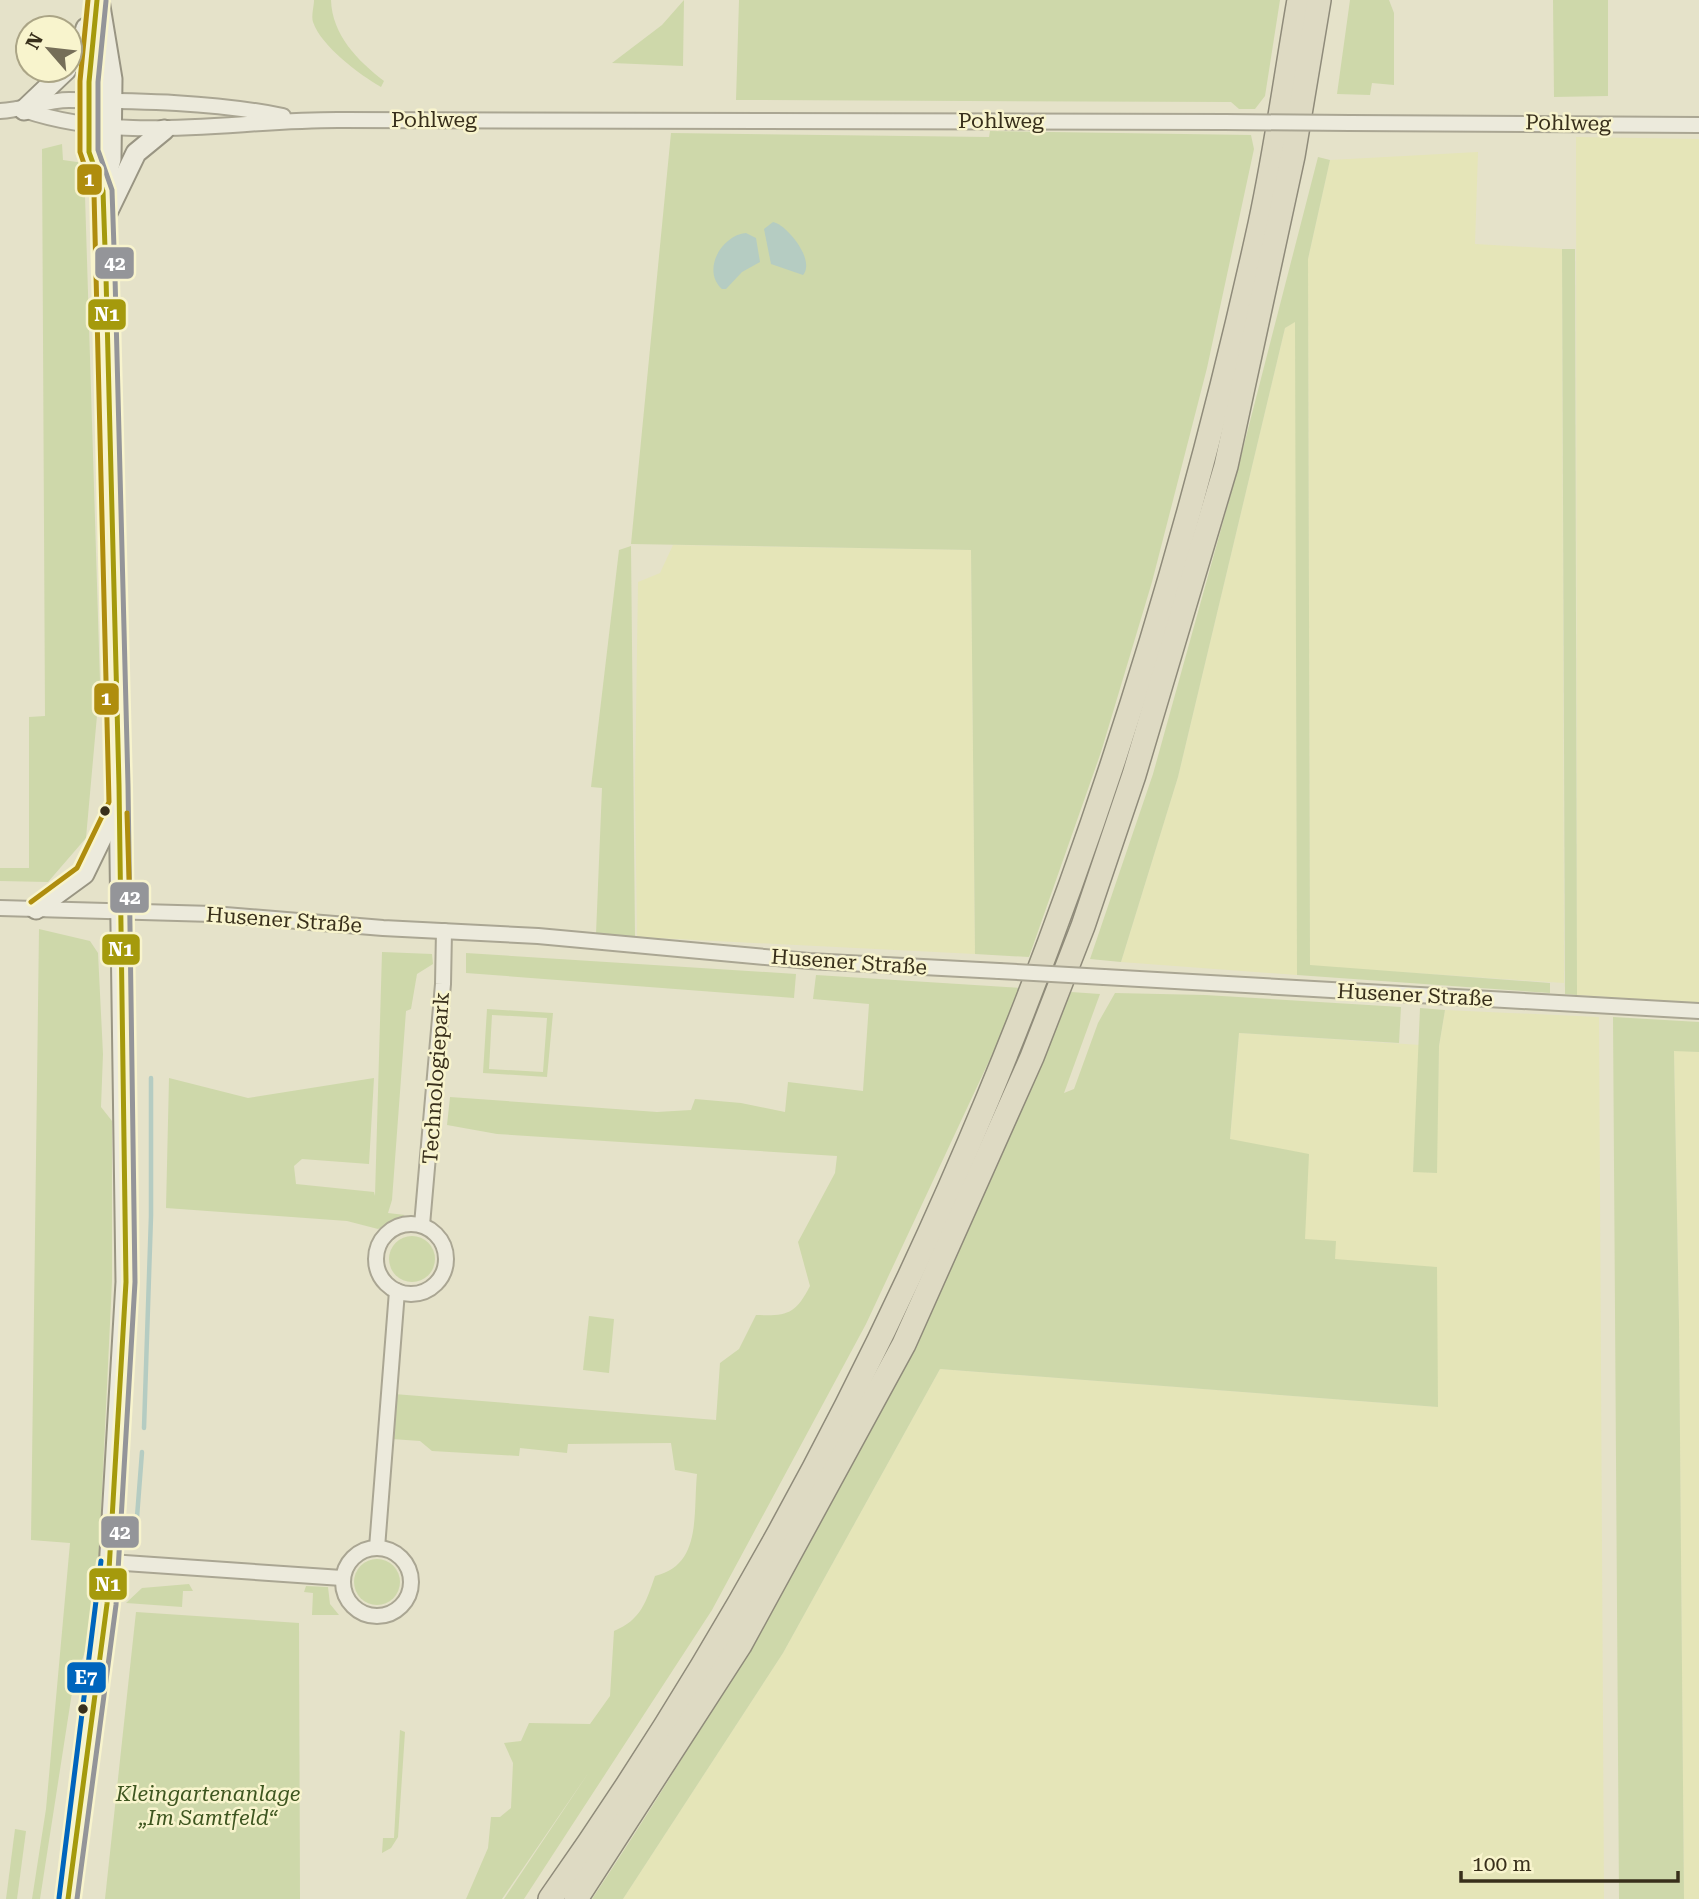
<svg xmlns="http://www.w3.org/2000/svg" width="1699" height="1899" font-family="'Roboto Serif',serif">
<rect width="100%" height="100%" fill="#e5e2c9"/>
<g fill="#e5e5b8">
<polygon points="1576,137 1699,139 1699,1003 1577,995"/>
<polygon points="1478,152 1475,244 1562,249 1564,983 1310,966 1308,259 1330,160"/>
<polygon points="1296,321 1297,975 1121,962 1178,777 1285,328"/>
<polygon points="673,545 971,550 975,954 637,937 635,785 638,582 660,573"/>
<polygon points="1445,1010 1599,1017 1604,1899 623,1899 783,1653 940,1369 1438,1407 1335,1259 1305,1239 1230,1139 1239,1033 1420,1045 1413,1171 1436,1173 1439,1046"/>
<polygon points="1674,1050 1699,1052 1699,1899 1684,1899 1679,1323"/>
</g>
<g fill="#ced8aa" fill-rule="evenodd">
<path d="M314 0H331C332 35 358 61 384 81L381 87C360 75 321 46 313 22 311 16 314 6 314 0Z"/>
<polygon points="684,0 683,66 612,63 662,25"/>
<polygon points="739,0 1280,0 1265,96 1255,109 1239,109 1231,102 736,100"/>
<polygon points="1350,0 1389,0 1394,13 1394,85 1372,83 1370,95 1337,94"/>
<polygon points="1553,0 1608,0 1608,96 1554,97"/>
<polygon points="990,131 1251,135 1254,149 1207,368 1152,582 1101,752 1029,957 975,954 971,550 631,544 671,133 989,137"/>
<polygon points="62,144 63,160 84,163 100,682 86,838 48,882 0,881 0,868 29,868 29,717 45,716 42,149"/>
<polygon points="1318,157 1330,160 1308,259 1310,965 1550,983 1550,993 1297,975 1295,322 1285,328 1178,777 1121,962 1090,959 1153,774 1238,468"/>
<polygon points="1562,249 1575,249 1577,995 1565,994"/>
<polygon points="631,546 635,937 596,934 602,788 591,787 619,550"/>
<polygon points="39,929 90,941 98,953 103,1054 101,1107 112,1121 112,1281 99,1554 88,1643 73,1686 40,1899 32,1899 46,1809 70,1543 31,1540"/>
<polygon points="382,952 432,954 433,964 417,974 411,1009 406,1011 392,1200 388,1213 405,1215 378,1229 347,1221 166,1208 169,1078 248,1098 374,1078 369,1164 302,1159 294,1166 296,1184 374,1192 375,1196"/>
<polygon points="466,953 796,974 794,998 466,973"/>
<path d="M816 975 1020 988 997 1044 866 1324 712 1610 524 1899H504L589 1772 502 1899H466L488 1848 491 1817H500L511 1808 513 1763 504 1743 521 1741 529 1723 590 1724 610 1696 614 1631C641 1620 646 1602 655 1576 702 1565 693 1514 697 1474L675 1470 671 1443 568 1444 567 1453 520 1448 519 1456 432 1451 420 1441 392 1439 394 1394 716 1420 720 1363 739 1349 756 1315C787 1316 795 1315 810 1286L798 1242 835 1173 837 1156 497 1134 447 1125 450 1097 657 1112 691 1110 695 1099 741 1103 785 1112 788 1082 863 1091 869 1004 813 999Z"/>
<path d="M1071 992 1100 994 1064 1093 1074 1089 1098 1023 1115 993 1205 995 1401 1007 1399 1043 1239 1033 1230 1139 1309 1154 1305 1239 1336 1241 1335 1259 1437 1267 1438 1407 940 1369 783 1653 623 1899H592C781 1614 943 1309 1071 992Z"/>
<polygon points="1420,1008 1445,1010 1439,1046 1437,1173 1413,1172"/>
<path d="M487 1009 553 1013 547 1077 483 1073ZM492 1015 547 1018 543 1072 489 1069Z"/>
<polygon points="1613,1017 1699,1022 1699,1052 1674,1051 1679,1323 1684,1899 1619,1899"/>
<circle cx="412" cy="1259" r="23"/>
<polygon points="589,1316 614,1319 609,1373 583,1370"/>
<circle cx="377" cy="1582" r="23"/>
<polygon points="189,1584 193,1591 183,1591 182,1607 126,1603 142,1588"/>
<polygon points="306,1586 328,1587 330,1604 339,1615 312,1615 313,1593 304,1592"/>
<polygon points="136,1612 299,1623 300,1899 105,1899"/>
<polygon points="400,1730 405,1732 398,1837 391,1848 382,1853 383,1838 394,1838"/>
<polygon points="15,1829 26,1831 17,1899 6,1899"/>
</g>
<g fill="#b5ccc2">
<path d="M773 222C786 224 816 260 803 275L771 264 764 229Z"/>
<path d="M746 233 756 238 760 262 742 272 726 289H722C701 270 722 235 746 233Z"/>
</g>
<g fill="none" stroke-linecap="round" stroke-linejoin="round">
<g stroke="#b5ccc2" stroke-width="4.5">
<polyline points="144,1428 151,1216 151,1078"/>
<polyline points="137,1517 142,1452"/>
</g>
<defs>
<g id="minor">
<path d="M24 110C128 145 235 119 342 120 636 120 930 120 1225 122"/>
<path d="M0 111C23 110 47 100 69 100 141 101 213 102 283 116"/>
<polyline points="1350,123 1699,125"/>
<polyline points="0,908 213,914 383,928 538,936 809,961 999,971"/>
<polyline points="1104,977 1699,1011"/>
<circle cx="411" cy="1259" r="35"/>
<polyline points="422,1225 443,984 444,931"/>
<circle cx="377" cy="1582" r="34"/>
<polyline points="377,1548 397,1291"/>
<polyline points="110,1562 342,1578"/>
</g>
<g id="secondary">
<polyline points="95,22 89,82 89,152 103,191"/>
<polyline points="70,64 80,49 86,28"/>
<polyline points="24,110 66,70"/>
<polyline points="107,213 136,153 164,130"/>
<polyline points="36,909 84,874 116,808"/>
<polyline points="68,1899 107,1604 126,1282 119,785 103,191 111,159 112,79 99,0"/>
</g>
<g id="trunk">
<path d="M550 1899C903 1399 1129 820 1260 224 1276 150 1286 75 1299 0"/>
<polyline points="576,1899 740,1645 904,1344 1032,1057 1083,926 1134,775 1226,466 1293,156 1319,0"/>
</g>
</defs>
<use href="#minor" stroke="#aaa693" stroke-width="18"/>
<use href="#secondary" stroke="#999583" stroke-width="23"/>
<use href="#trunk" stroke="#8f8b7a" stroke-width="26"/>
<use href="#minor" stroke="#eceadc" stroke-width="14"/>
<use href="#secondary" stroke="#eceadc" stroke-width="19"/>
<use href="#trunk" stroke="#dedac3" stroke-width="23"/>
<defs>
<g id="minor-bridge">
<polyline points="1225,122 1350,123"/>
<polyline points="999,971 1104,977"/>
</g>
</defs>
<use href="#minor-bridge" stroke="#aaa693" stroke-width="18" stroke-linecap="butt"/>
<use href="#minor-bridge" stroke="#eceadc" stroke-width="14"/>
<defs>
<polyline id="bus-1" points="68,1899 107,1604 126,1282 119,785 106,277 103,191 89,152 89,82 97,0"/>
<polyline id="bus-2" points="77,1899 116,1605 135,1282 128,785 115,277 112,190 98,150 98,82 106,1"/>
<g id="bus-3">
<polyline points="127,813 130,910"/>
<polyline points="31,902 77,868 109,802 94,193 80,152 80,81 88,0"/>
</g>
<polyline id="bus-4" points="59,1898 101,1561"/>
</defs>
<use href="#bus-1" stroke="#f8f4cd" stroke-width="10"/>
<use href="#bus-2" stroke="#f8f4cd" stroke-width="10"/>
<use href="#bus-3" stroke="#f8f4cd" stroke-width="10"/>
<use href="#bus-4" stroke="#f8f4cd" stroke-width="10"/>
<use href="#bus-1" stroke="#a59a0c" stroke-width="5"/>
<use href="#bus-2" stroke="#949599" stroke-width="5"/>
<use href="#bus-3" stroke="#af8d0e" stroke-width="5"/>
<use href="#bus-4" stroke="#0065bd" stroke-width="5"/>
</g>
<g fill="#382f1b" stroke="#f8f4cd" stroke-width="2.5">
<circle cx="105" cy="811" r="6"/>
<circle cx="83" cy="1709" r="6"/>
</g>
<g text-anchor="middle" stroke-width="5" stroke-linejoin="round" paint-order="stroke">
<g font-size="21" fill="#382f1b" stroke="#f8f4cd">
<text x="434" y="127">Pohlweg</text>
<text x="1001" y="128">Pohlweg</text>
<text transform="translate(1568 123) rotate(1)" y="7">Pohlweg</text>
<text transform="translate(284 920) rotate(4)" y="7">Husener Straße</text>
<text transform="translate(849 962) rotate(4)" y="7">Husener Straße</text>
<text transform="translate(1415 995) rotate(3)" y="7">Husener Straße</text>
<text transform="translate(436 1078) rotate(-86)" y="7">Technologiepark</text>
</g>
<g font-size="21" font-style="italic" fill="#3e5620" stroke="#f8f4cd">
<text x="208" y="1801">Kleingartenanlage<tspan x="208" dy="24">„Im Samtfeld“</tspan></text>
</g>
</g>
<g stroke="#f8f4cd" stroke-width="2.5">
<rect x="76" y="163" width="27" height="33" rx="7" fill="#af8d0e"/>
<rect x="94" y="246" width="41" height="34" rx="7" fill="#949599"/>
<rect x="87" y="298" width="40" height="33" rx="7" fill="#a59a0c"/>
<rect x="93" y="682" width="27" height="34" rx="7" fill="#af8d0e"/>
<rect x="109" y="881" width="41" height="33" rx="7" fill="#949599"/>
<rect x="101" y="933" width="40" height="33" rx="7" fill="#a59a0c"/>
<rect x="100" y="1515" width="40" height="34" rx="7" fill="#949599"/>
<rect x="88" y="1567" width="40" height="34" rx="7" fill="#a59a0c"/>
<rect x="66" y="1661" width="41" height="33" rx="7" fill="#0065bd"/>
</g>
<g font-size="19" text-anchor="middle" font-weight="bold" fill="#fff">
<text x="89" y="186">1</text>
<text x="115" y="270">42</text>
<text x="107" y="321">N1</text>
<text x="106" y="705">1</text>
<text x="130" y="904">42</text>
<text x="121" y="956">N1</text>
<text x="120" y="1539">42</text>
<text x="108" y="1591">N1</text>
<text x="86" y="1684">E7</text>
</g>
<g transform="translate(49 49) rotate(298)"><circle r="33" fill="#f8f4cd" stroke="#aba586" stroke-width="2"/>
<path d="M0-5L12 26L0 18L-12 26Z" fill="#756e58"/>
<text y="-10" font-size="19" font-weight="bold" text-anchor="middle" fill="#382f1b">N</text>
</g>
<path d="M1461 1871v10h217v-10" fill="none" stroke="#382f1b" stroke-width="3.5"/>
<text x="1472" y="1871" font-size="21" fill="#382f1b" stroke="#f8f4cd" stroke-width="5" paint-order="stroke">100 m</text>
</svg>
